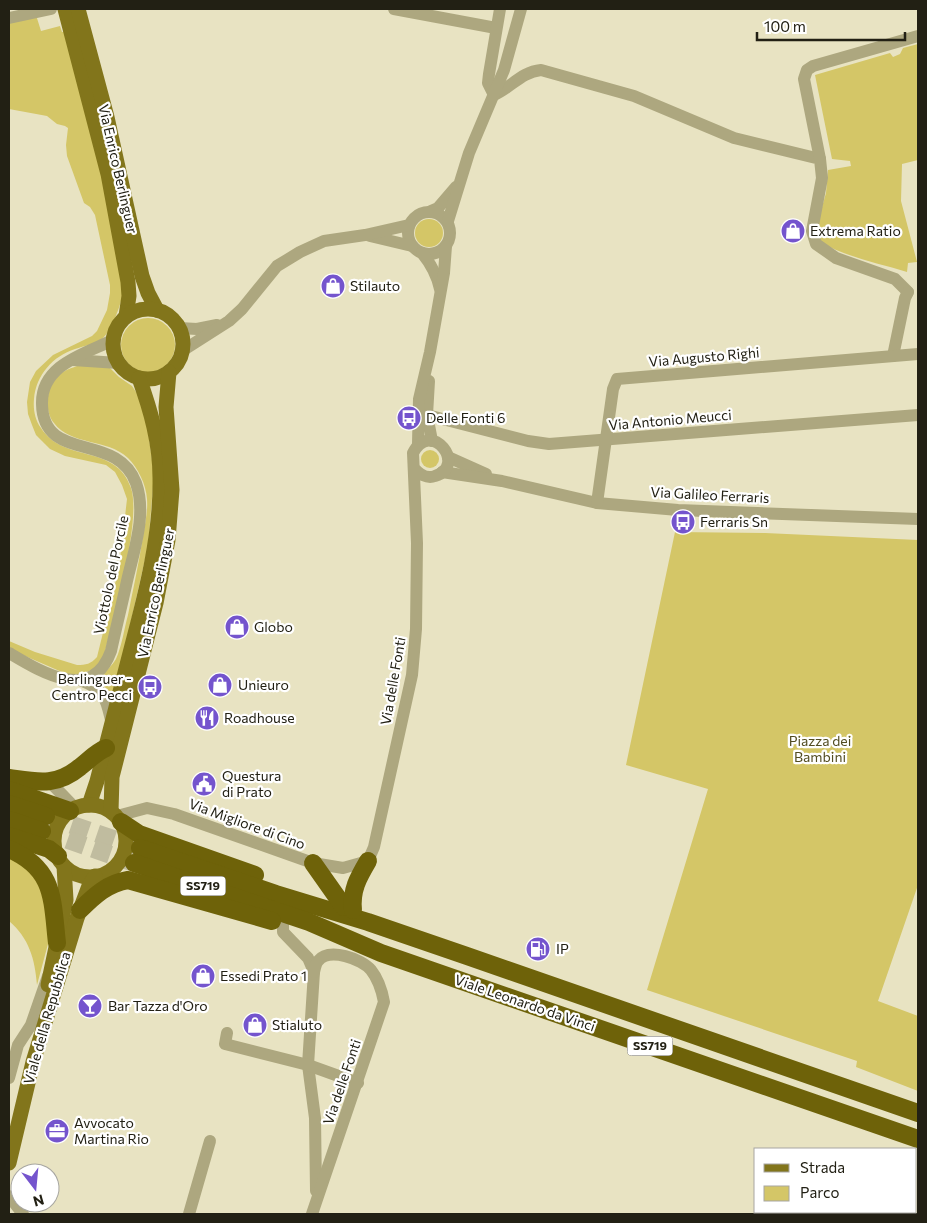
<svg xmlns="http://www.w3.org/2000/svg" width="927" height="1223" font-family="Commissioner,sans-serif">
<rect width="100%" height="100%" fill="#e8e3c2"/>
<g fill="#d4c667">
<path d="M36 15 41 31 60 26 62 32 68 31 104 177 123 294C120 306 112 330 103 338 96 344 84 346 75 349 53 356 36 375 34 399 33 409 35 420 41 428 64 464 116 443 131 488 142 521 112 623 103 660L96 669 71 676 9 649V641L35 652 77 665C86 665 91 664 97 657L119 568 127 499 122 485 115 472 106 465 65 456 50 449 36 435 32 425 28 414 27 402 30 382 36 371 53 355 92 336 97 331 107 310 110 293V285L95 215 90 207 84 203 67 156 66 145 68 128 65 126 57 124 47 116 9 109V20Z"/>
<path d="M918 44V160L902 164 901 201 917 262 908 263 907 272C878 263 846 257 820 242L816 228 826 193 828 170 851 166 850 161 832 159 815 75 890 53 893 57 900 54 903 48Z"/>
<circle cx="429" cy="233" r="14"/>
<circle cx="148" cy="345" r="27"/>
<path d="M80 365 110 368 119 377 132 386 140 398 145 409 154 475 148 546 113 700 108 694 101 677C105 671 112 666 116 659 122 646 124 629 128 615 133 589 139 563 143 536 145 524 148 511 147 499 146 484 138 468 128 458 107 438 71 446 54 423 44 411 46 388 57 377 63 370 72 368 80 365Z"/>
<circle cx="430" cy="459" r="9"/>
<polygon points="675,532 765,533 918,540 918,885 878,1001 918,1016 918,1091 856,1067 857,1061 647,990 708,789 626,765"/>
<path d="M9 855 41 878 52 929 37 985C35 959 29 938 9 921Z"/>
</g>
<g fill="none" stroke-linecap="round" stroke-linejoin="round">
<g stroke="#c0bc9f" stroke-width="18" stroke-dasharray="18 9" stroke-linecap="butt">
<polyline points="46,816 140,848"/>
<polyline points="42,831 134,863"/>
</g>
<g stroke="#ada77f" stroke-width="12">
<polyline points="394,9 496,28"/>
<path d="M500 9 489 74 488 83 494 95C512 87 521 72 541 70L634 96 734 138 820 159 822 178 812 231 816 244 836 258 895 279 908 292"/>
<polyline points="9,18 51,9"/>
<polyline points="820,159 804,79 807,70 813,66 918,36"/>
<polyline points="431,211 438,208 456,187"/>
<circle cx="429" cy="233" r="21"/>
<polyline points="448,221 469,153 504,70 521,9"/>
<polyline points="370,236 412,246"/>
<path d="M422 253C431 264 437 275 440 289"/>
<polyline points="179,328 197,329 217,325"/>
<polyline points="182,351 229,321 242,309 277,266 300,252 324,241 365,235 409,225"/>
<polyline points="893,356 905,298 908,292"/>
<polyline points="73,360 118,363"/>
<polyline points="429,381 427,415 432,441"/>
<polyline points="427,415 528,441 549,444 918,415"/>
<polyline points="418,444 419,399 430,352 444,273 446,246"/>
<polyline points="448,457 486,474"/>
<polyline points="442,472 502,481 597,503 678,510 918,519"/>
<polyline points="597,503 613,389 617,379 918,354"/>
<path d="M9 653C41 672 92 704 111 651 116 628 122 604 127 581 134 550 147 514 136 483 117 431 43 464 42 404 41 365 84 354 113 340"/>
<path d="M82 681C106 690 106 700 112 724"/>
<polyline points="50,782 75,808"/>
<path d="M117 816 147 808 174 814 313 863 343 868 368 861 374 847 412 675 416 629 417 543 413 453C431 418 468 466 435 476 427 479 419 474 414 468"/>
<polyline points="283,924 283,932 308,958 314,972 308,1065 315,1118 316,1191"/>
<polyline points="227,1033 225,1044 308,1065 358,1083"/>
<polyline points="9,1078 18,1045 31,1025 48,976"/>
<polyline points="9,1196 23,1214"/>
<polyline points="189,1214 210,1141"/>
<path d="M312 1214 384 1002C382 991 379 980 371 970 362 959 329 947 318 961 316 963 315 968 314 972"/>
</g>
<g stroke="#82751b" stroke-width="15">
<polyline points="65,9 108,174 128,282 129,296 126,316"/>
<polyline points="78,9 107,117 142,276 148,293 157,310"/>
<circle cx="148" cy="344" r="35"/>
<path d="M89 805 97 781C108 738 119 695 130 653 145 596 161 537 160 478 160 443 151 411 139 378"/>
<circle cx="90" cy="841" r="36"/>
<polyline points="111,811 112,777 156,603 168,540 172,490 166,407 169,372"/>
<polyline points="48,985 66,900 64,866"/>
<polyline points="9,1163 33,1062 77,918 89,886 95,876"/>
</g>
<g stroke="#6e6209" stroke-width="18">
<path d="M9 778C37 782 56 787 80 767 89 760 95 753 106 748"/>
<polyline points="9,790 70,811"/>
<polyline points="9,804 46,816"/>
<polyline points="9,820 42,831"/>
<polyline points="121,822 139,834 255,875"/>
<polyline points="9,836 49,849 58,856"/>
<polyline points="140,848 276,894 368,922 467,956 918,1113"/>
<path d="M9 849C55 869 52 899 57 943"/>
<polyline points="134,863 309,922 381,953 918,1139"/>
<polyline points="313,863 344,907"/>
<path d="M80 910C94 896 108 883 128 880L272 921"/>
<path d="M353 910C351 890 358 878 368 861"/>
</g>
</g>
<defs>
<symbol id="shop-disc" viewBox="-11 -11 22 22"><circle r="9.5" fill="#7454cd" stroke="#fff"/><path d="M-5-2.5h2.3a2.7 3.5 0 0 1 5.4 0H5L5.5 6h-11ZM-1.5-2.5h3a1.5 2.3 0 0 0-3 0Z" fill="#fff"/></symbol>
<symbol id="bus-disc" viewBox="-11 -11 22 22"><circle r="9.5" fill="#7454cd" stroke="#fff"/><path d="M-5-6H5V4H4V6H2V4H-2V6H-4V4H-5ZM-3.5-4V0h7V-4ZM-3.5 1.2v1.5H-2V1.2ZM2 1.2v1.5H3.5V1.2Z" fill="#fff"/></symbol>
<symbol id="restaurant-disc" viewBox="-11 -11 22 22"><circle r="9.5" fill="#7454cd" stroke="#fff"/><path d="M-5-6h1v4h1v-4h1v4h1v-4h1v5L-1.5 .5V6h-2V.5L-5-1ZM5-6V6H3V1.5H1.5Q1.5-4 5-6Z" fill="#fff"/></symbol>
<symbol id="civic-disc" viewBox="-11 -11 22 22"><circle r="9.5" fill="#7454cd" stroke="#fff"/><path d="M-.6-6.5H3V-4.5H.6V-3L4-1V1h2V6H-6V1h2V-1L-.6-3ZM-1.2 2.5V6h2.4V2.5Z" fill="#fff"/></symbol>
<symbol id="fuel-disc" viewBox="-11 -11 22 22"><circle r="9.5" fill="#7454cd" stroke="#fff"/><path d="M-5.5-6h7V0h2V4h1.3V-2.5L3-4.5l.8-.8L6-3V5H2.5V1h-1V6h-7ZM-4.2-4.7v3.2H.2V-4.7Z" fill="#fff"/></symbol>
<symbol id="bar-disc" viewBox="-11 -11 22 22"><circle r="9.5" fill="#7454cd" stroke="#fff"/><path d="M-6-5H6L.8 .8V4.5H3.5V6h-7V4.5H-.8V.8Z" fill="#fff"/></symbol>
<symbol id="office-disc" viewBox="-11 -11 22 22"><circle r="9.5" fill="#7454cd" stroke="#fff"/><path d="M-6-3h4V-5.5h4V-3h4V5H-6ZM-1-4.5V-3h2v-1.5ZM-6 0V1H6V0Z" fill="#fff"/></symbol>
</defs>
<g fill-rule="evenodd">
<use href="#shop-disc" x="779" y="217" width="28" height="28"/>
<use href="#shop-disc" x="319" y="272" width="28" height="28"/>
<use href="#bus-disc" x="395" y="404" width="28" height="28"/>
<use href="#bus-disc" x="669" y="508" width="28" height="28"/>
<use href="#shop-disc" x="223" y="613" width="28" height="28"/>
<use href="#shop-disc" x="206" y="671" width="28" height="28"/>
<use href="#bus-disc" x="136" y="673" width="28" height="28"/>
<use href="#restaurant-disc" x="193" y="704" width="28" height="28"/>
<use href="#civic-disc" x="190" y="770" width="28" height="28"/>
<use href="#fuel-disc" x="524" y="935" width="28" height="28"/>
<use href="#shop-disc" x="189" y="962" width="28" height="28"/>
<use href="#bar-disc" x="76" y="992" width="28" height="28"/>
<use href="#shop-disc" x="241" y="1011" width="28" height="28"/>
<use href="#office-disc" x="43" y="1117" width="28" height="28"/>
</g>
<g text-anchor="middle" stroke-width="4.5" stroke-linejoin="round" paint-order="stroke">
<g fill="#fff" stroke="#64635a" stroke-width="1">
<rect x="180.5" y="876.5" width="45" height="19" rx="4"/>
<rect x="627.5" y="1036.5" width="45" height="19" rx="4"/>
</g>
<g font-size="12" font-weight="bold" fill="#222014">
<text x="203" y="890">SS719</text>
<text x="650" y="1050">SS719</text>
</g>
<g font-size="14" fill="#222014" stroke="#fff">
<text transform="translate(118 169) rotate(77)" y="5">Via Enrico Berlinguer</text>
<text transform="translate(704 357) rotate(-5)" y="5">Via Augusto Righi</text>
<text transform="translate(670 420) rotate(-5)" y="5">Via Antonio Meucci</text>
<text transform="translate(710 495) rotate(3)" y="5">Via Galileo Ferraris</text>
<text transform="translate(111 575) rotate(-78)" y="5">Viottolo del Porcile</text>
<text transform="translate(156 593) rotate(-78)" y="5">Via Enrico Berlinguer</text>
<text transform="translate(393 681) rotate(-80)" y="5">Via delle Fonti</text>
<text transform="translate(247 824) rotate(20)" y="5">Via Migliore di Cino</text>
<text transform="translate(525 1003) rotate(19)" y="5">Viale Leonardo da Vinci</text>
<text transform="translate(47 1018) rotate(-74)" y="5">Viale della Repubblica</text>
<text transform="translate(342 1082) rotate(-71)" y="5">Via delle Fonti</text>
</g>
<g font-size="14" fill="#222014" stroke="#fff" text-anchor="start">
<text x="810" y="236">Extrema Ratio</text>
<text x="350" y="291">Stilauto</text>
<text x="426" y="423">Delle Fonti 6</text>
<text x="700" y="527">Ferraris Sn</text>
<text x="254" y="632">Globo</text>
<text x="132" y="684" text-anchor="end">Berlinguer -<tspan x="132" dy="16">Centro Pecci</tspan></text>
<text x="238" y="690">Unieuro</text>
<text x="224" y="723">Roadhouse</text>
<text x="222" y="781">Questura<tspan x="222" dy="16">di Prato</tspan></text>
<text x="556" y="954">IP</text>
<text x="220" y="981">Essedi Prato 1</text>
<text x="108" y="1011">Bar Tazza d'Oro</text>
<text x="272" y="1030">Stialuto</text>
<text x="74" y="1128">Avvocato<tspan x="74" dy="16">Martina Rio</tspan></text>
</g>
<g font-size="14" fill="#524c21" stroke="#fff">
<text x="820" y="746">Piazza dei<tspan x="820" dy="16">Bambini</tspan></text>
</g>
</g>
<rect width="927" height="1223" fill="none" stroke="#222014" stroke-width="20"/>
<rect x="754" y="1148" width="162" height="65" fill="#ffffff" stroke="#a7a6a1"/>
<rect x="764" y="1164" width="25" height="8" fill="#82751b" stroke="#a7a6a1"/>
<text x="800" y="1173" font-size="15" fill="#222014">Strada</text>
<rect x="764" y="1186" width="25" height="15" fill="#d4c667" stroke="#a7a6a1"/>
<text x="800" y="1198" font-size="15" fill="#222014">Parco</text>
<g transform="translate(35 1188) rotate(164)"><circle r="24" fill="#ffffff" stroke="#a7a6a1"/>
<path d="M0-4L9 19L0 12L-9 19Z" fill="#7454cd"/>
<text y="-8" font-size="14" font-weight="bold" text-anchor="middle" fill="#222014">N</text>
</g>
<path d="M757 32v8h148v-8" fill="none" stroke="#222014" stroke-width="2.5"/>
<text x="764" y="32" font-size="15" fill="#222014" stroke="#ffffff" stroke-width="4" paint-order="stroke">100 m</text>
</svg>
